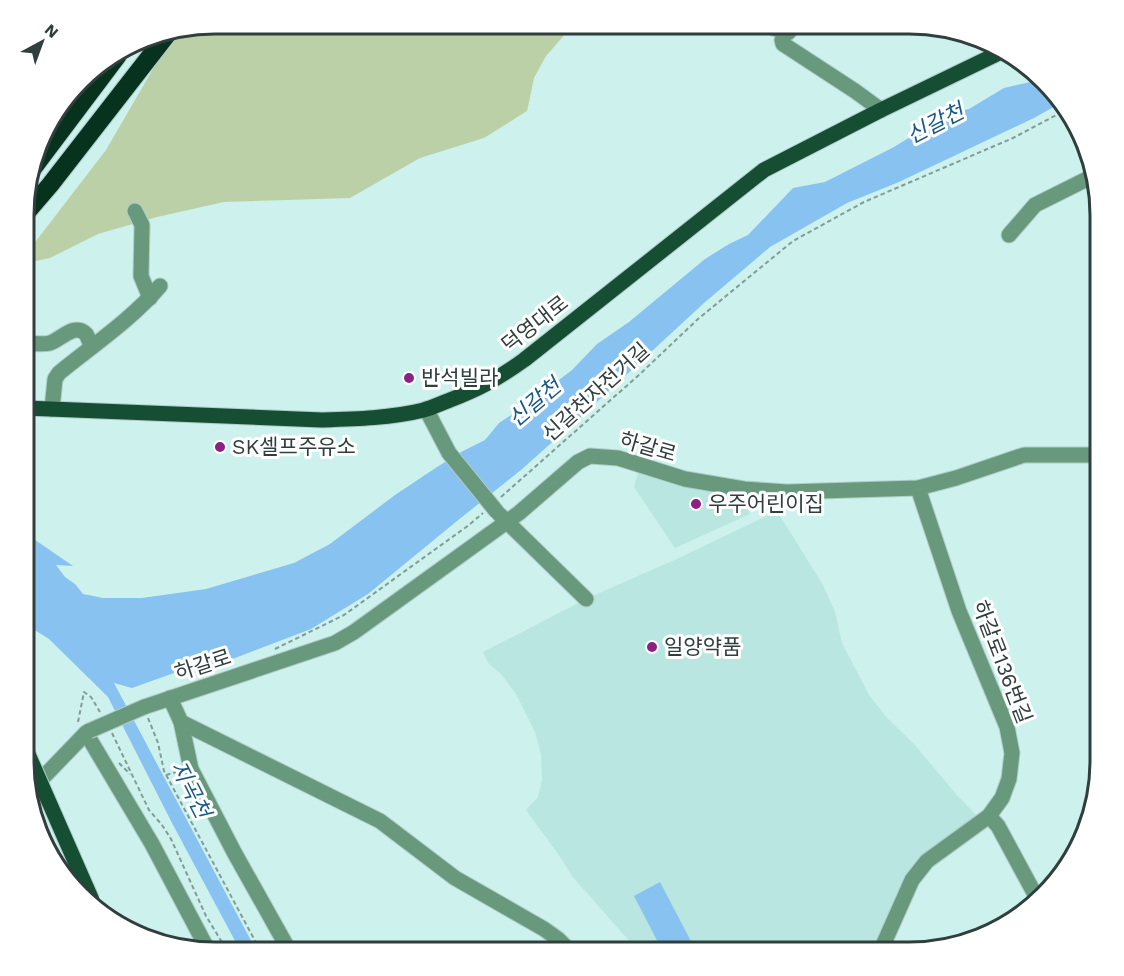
<svg xmlns="http://www.w3.org/2000/svg" width="1124" height="976" font-family="'Work Sans','Noto Sans KR',sans-serif">
<rect width="100%" height="100%" fill="#cdf1ec"/>
<g fill="#b9e6e0">
<polygon points="639,470 741,493 750,514 675,548 634,487"/>
<polygon points="777,511 823,585 835,612 842,643 869,695 888,719 914,744 956,794 978,817 924,859 874,952 641,952 631,943 572,876 561,858 526,810 538,797 542,780 541,754 535,732 516,694 501,674 489,664 483,652 586,599 681,557"/>
</g>
<polygon fill="#bcd0a7" points="216,24 574,24 546,56 534,78 527,111 484,138 420,158 350,198 224,202 157,217 98,234 50,258 26,263 26,254 106,150 175,31"/>
<g fill="#88c2f1">
<polygon points="1041,78 1044,80 1059,104 1034,118 899,182 847,203 770,247 704,303 586,412 521,470 457,521 368,594 311,629 222,663 174,673 132,688 114,683 257,952 241,952 172,823 108,697 49,639 25,624 25,533 73,566 56,565 65,577 75,584 83,594 103,598 142,598 206,589 294,563 330,544 395,495 437,467 463,451 485,440 499,423 522,408 572,370 597,344 629,322 705,259 729,244 748,235 793,188 825,182 894,147 949,113 969,109 1004,88 1039,80"/>
<polygon points="660,882 694,947 686,952 663,952 634,896"/>
</g>
<g fill="none" stroke-linecap="round" stroke-linejoin="round">
<defs>
<g id="minor">
<polyline points="770,24 773,28 789,32"/>
<polyline points="796,24 783,37 782,40 783,44 855,91 881,110"/>
<polyline points="135,211 142,225 141,276 150,298"/>
<polyline points="1009,235 1035,205 1093,176"/>
<path d="M25 343C33 343 43 345 50 343 60 340 75 322 86 334 88 337 90 344 92 347"/>
<path d="M52 409 55 379 59 373C93 345 130 321 160 286"/>
<polyline points="426,409 449,453"/>
<polyline points="500,515 586,599"/>
<polyline points="170,698 181,722 191,769 234,852 290,952"/>
<polyline points="144,707 335,643 354,632 519,513 578,462 590,456 618,458 685,479 744,489 787,492 918,488 956,478 1024,455 1100,455"/>
<polyline points="181,722 380,821 455,878 544,929 558,939 571,952"/>
<polyline points="89,731 86,733 152,844 208,950"/>
<polyline points="29,792 86,733"/>
<polyline points="989,816 998,826 1038,900"/>
<polyline points="880,952 912,880 927,861 989,816 1002,798 1009,779 1012,753 1007,727 959,611 918,488"/>
</g>
<path id="major" d="M25 408 322 420C356 419 391 418 424 410 433 407 442 403 450 400 479 389 499 378 524 360L764 170 881 110 1003 51"/>
<g id="highway">
<polyline points="33,168 118,55"/>
<polyline points="26,213 50,185 169,32"/>
</g>
</defs>
<use href="#minor" stroke="#aecdc9" stroke-width="17"/>
<use href="#major" stroke="#aecdc9" stroke-width="17"/>
<use href="#highway" stroke="#aecdc9" stroke-width="20"/>
<g stroke="#829c98" stroke-width="2" stroke-dasharray="4.5 3" stroke-linecap="butt">
<polyline points="501,497 640,374 698,319 793,241 864,202 1013,138 1064,111"/>
<polyline points="275,649 344,615 469,525 483,513"/>
<polyline points="148,718 158,743 164,771 261,952"/>
<polyline points="78,722 84,692 91,697 100,712"/>
<polyline points="112,733 149,810 162,825 171,839 206,916 228,952"/>
<polyline points="119,763 130,774"/>
<polyline points="166,775 180,771"/>
</g>
<use href="#minor" stroke="#69997c" stroke-width="15"/>
<use href="#major" stroke="#154e32" stroke-width="15"/>
<use href="#highway" stroke="#07321e" stroke-width="18"/>
<defs>
<g id="minor-bridge">
<polyline points="449,453 497,512"/>
<polyline points="89,731 144,707"/>
</g>
<polyline id="major-bridge" points="24,745 92,900"/>
</defs>
<use href="#minor-bridge" stroke="#aecdc9" stroke-width="17" stroke-linecap="butt"/>
<use href="#major-bridge" stroke="#aecdc9" stroke-width="17" stroke-linecap="butt"/>
<use href="#minor-bridge" stroke="#69997c" stroke-width="15"/>
<use href="#major-bridge" stroke="#154e32" stroke-width="15"/>
</g>
<g fill="#8b2085" stroke="#fff" stroke-width="2">
<circle cx="409" cy="378" r="6"/>
<circle cx="220" cy="447" r="6"/>
<circle cx="696" cy="504" r="6"/>
<circle cx="652" cy="647" r="6"/>
</g>
<g text-anchor="middle" stroke-width="6" stroke-linejoin="round" paint-order="stroke">
<g font-size="21" fill="#303f3d" stroke="#fff">
<text transform="translate(535 324) rotate(-38)" y="7">덕영대로</text>
<text transform="translate(596 392) rotate(-42)" y="7">신갈천자전거길</text>
<text transform="translate(648 447) rotate(16)" y="7">하갈로</text>
<text transform="translate(1002 662) rotate(69)" y="7">하갈로136번길</text>
<text transform="translate(203 665) rotate(-18)" y="7">하갈로</text>
</g>
<g font-size="21" fill="#303f3d" stroke="#fff" text-anchor="start">
<text x="421" y="385">반석빌라</text>
<text x="232" y="454">SK셀프주유소</text>
<text x="708" y="511">우주어린이집</text>
<text x="664" y="654">일양약품</text>
</g>
<g font-size="22" font-style="italic" fill="#185884" stroke="#fff">
<text transform="translate(935 123) rotate(-27)" y="8">신갈천</text>
<text transform="translate(534 402) rotate(-40)" y="8">신갈천</text>
<text transform="translate(191 789) rotate(63)" y="8">지곡천</text>
</g>
</g>
<path d="M0 0H1124V976H0ZM215 34H909A181 181 0 0 1 1090 215V761A181 181 0 0 1 909 942H215A181 181 0 0 1 34 761V215A181 181 0 0 1 215 34Z" fill="#fff" fill-rule="evenodd"/>
<path fill="none" stroke="#303f3d" stroke-width="3" d="M215 34H909A181 181 0 0 1 1090 215V761A181 181 0 0 1 909 942H215A181 181 0 0 1 34 761V215A181 181 0 0 1 215 34Z"/>
<g transform="translate(42 42) rotate(41)" stroke="#ffffff" stroke-width="4.5" paint-order="stroke">
<path d="M0-4.5L10 22L0 15L-10 22Z" fill="#303f3d"/>
<text y="-9" font-size="16" font-weight="bold" text-anchor="middle" fill="#303f3d">N</text>
</g>
</svg>
